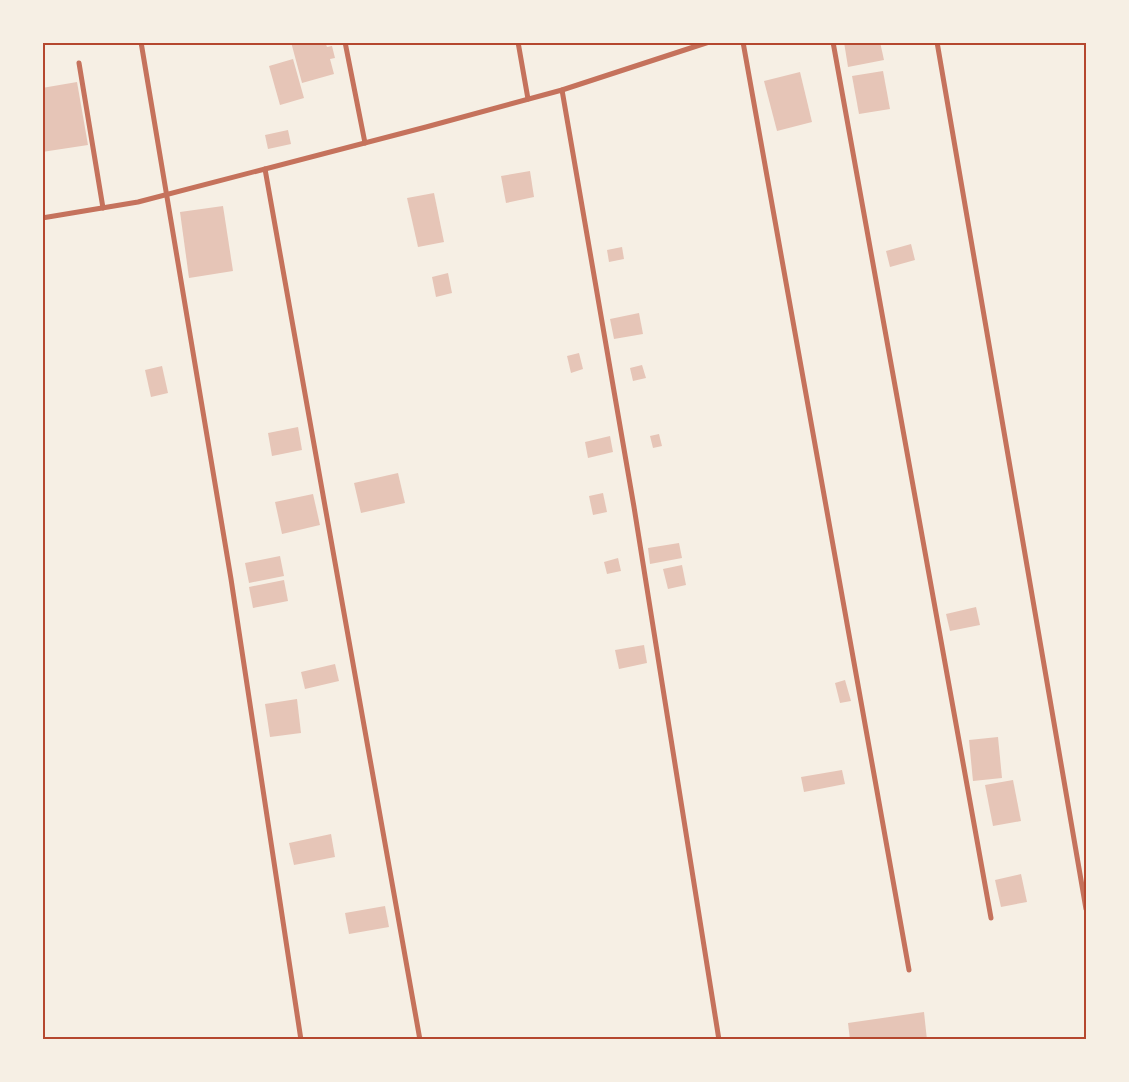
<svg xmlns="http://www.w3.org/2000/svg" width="1129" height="1082" font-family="Ubuntu,sans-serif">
<rect width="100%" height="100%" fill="#f6efe4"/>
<g fill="#e6c5b7">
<polygon points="291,42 325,42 327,47 332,46 335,58 330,59 334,74 302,83"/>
<polygon points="844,42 880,42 884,60 848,67"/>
<polygon points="293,59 304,98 280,105 269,66"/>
<polygon points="883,71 890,109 859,114 852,76"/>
<polygon points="800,72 812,122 777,131 764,81"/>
<polygon points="77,82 88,145 42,152 42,88"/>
<polygon points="288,130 291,144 268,149 265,135"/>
<polygon points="530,171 534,197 506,203 501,176"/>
<polygon points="434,193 444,242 418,247 407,198"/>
<polygon points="223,206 233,271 189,278 180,212"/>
<polygon points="911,244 915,260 890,267 886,251"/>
<polygon points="622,247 624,259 609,262 607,250"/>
<polygon points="448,273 452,293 436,297 432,277"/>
<polygon points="639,313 643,334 614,339 610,319"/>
<polygon points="579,353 583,369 571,373 567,356"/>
<polygon points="642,365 646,378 633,381 630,368"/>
<polygon points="162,366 168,393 151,397 145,370"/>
<polygon points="298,427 302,450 272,456 268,433"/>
<polygon points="659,434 662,446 653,448 650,436"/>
<polygon points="610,436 613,452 588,458 585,442"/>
<polygon points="398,473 405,503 361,513 354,483"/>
<polygon points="603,493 607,512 593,515 589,496"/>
<polygon points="313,494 320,525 282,534 275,502"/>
<polygon points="679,543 682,558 650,564 648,548"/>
<polygon points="280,556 284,576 249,583 245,563"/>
<polygon points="618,558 621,571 607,574 604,562"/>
<polygon points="682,565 686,585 668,589 663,569"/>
<polygon points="284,580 288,601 253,608 249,587"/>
<polygon points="976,607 980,625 950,631 946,614"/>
<polygon points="644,645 647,663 619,669 615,650"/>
<polygon points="335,664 339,681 305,689 301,672"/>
<polygon points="845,680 851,701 840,703 835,683"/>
<polygon points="297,699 301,733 270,737 265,704"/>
<polygon points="998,737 1002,778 973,781 969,740"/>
<polygon points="842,770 845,784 804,792 801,777"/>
<polygon points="1013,780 1021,821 993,826 985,785"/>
<polygon points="331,834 335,857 294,865 289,843"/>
<polygon points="1021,874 1027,902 1001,907 995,880"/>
<polygon points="385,906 389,927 349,934 345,913"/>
<polygon points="924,1012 927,1040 850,1040 848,1023"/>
</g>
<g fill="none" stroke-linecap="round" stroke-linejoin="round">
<g stroke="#c5725c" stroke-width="5">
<polyline points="141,42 231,579 301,1040"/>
<polyline points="345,42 365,143"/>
<polyline points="518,42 528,99"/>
<polyline points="743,42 909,970"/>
<polyline points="833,42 991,918"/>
<polyline points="937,42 1086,909"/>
<polyline points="79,63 103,208"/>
<polyline points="562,90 634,507 719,1040"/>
<polyline points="265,169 420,1040"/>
<polyline points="42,218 138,202 426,127 562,90 709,42"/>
</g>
</g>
<rect width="1129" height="1082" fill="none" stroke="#f6efe4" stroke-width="88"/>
<rect x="44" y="44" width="1041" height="994" fill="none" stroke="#b5482f" stroke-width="2"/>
</svg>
